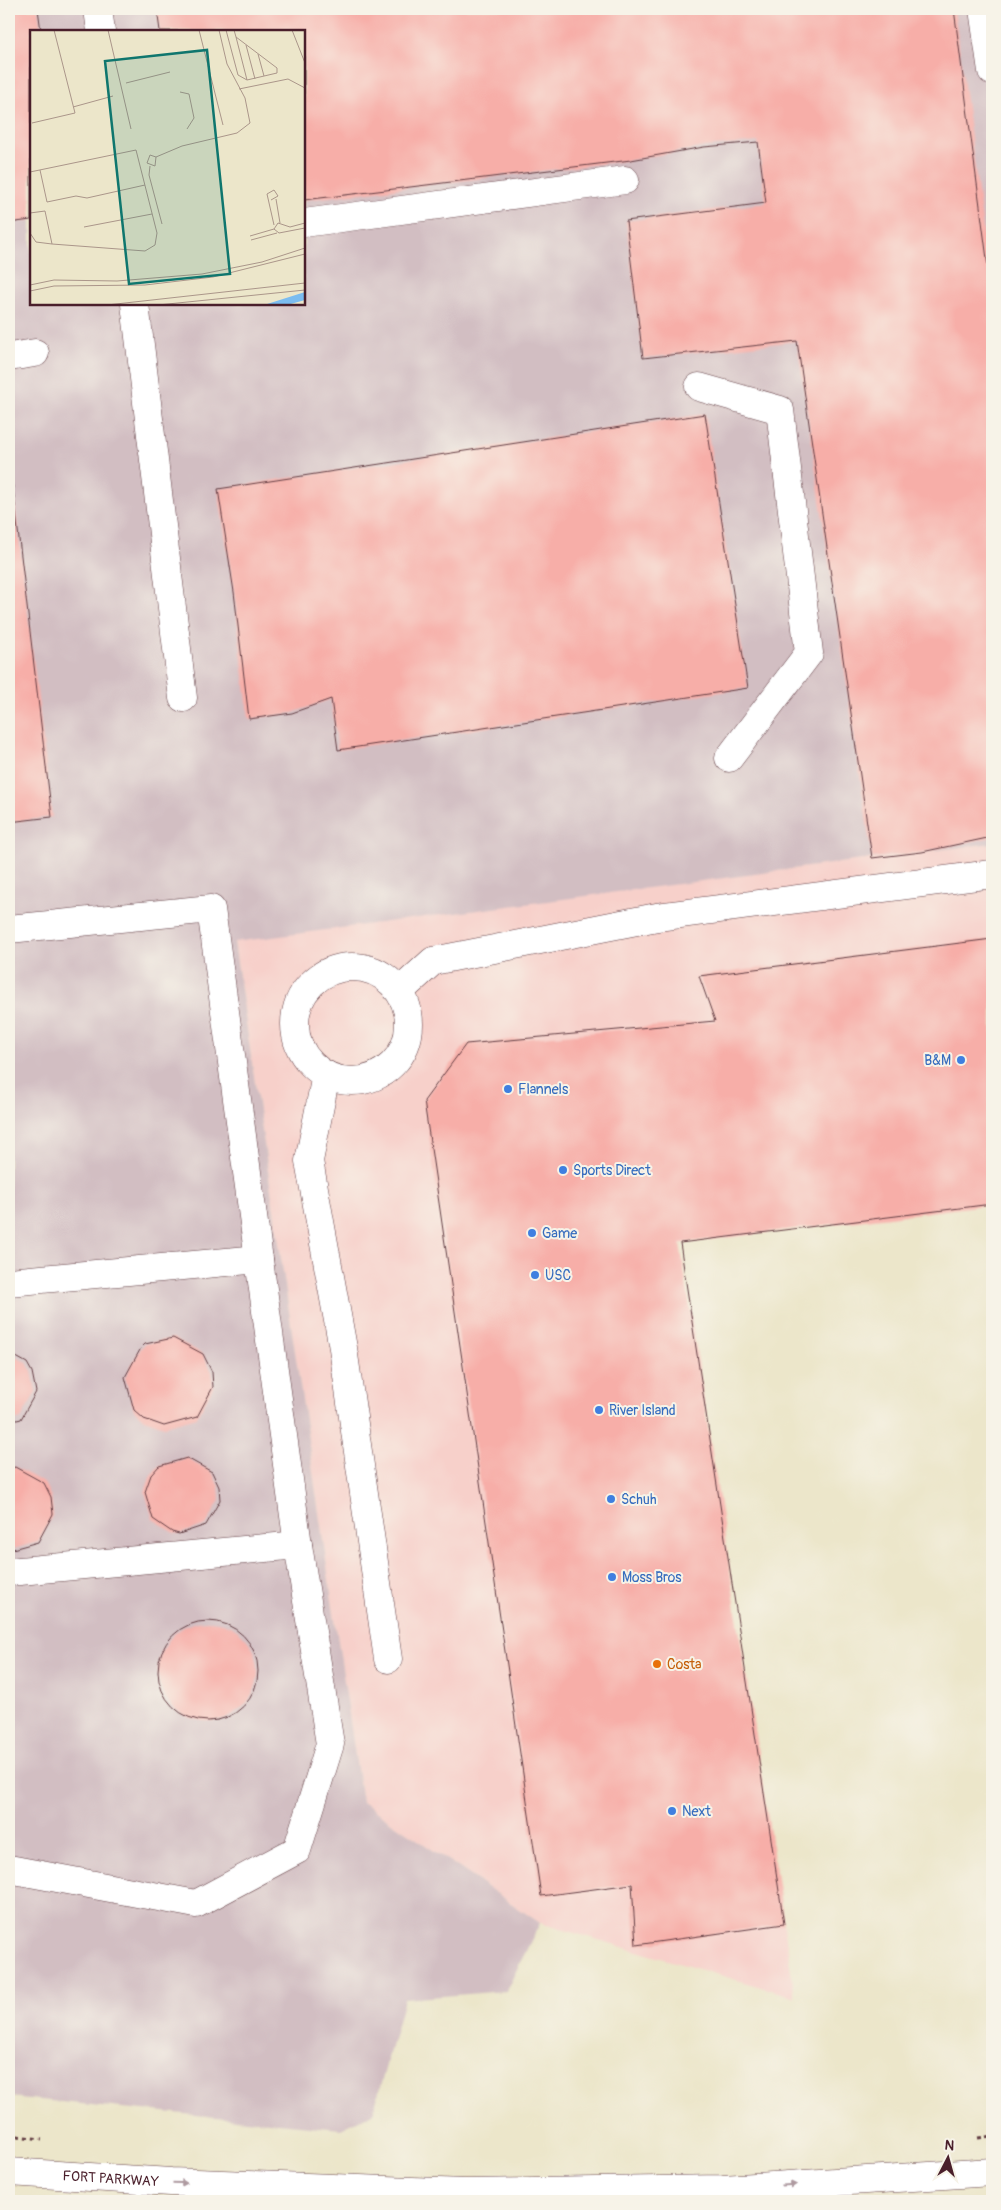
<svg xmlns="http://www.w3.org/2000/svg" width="1001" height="2210" font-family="Pangolin,sans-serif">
<rect width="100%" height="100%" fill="#f7f3e8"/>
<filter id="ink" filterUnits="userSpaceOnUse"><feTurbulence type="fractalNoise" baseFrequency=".02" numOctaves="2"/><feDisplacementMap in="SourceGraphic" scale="10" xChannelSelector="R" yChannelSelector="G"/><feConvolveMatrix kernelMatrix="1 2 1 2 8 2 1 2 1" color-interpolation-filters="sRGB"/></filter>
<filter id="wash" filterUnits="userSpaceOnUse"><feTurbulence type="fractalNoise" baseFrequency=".0096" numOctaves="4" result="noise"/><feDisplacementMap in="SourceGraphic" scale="20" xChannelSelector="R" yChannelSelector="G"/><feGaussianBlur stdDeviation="1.12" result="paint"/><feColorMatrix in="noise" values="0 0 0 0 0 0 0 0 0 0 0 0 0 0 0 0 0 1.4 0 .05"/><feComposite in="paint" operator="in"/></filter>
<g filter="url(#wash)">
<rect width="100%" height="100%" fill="#ece6ca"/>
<polygon fill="#f7d0ca" points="992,843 992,1204 680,1244 795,1997 540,1923 362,1802 234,941"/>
<path fill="#d2bec2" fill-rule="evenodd" d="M9 9H992V843L234 942 362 1802 540 1923 506 1991 404 1999 373 2113 341 2129 9 2097ZM31 31H304V304H31Z"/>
<g id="blocks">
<g fill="#f7aea8">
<polygon points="9,9 38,9 41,31 31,31 31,220 9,223"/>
<polygon points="157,9 954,9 992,297 992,837 922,852 872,858 797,341 643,358 626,221 766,203 758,142 704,147 631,160 304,200 304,31 160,31"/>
<polygon points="705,414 748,688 338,750 331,699 292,713 249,719 234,592 218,489"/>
<polygon points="10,463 52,817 9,822 9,464"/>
<polygon points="992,939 992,1204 680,1243 784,1924 636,1945 632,1884 541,1896 424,1101 466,1044 715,1021 699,976"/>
<polygon points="173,1338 203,1354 212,1372 213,1387 197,1417 164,1426 144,1419 134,1410 125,1377 141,1348 145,1344"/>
<polygon points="9,1353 27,1363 32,1372 36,1392 21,1419 9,1422"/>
<polygon points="187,1458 212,1472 219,1487 220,1500 206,1525 179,1534 172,1532 153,1519 145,1492 151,1475 159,1466"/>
<polygon points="15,1467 44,1483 51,1497 53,1514 38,1542 9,1550 9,1469"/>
<circle cx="208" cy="1671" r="50"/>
</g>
</g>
</g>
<g filter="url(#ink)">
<use href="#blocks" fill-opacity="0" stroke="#623d43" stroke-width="1"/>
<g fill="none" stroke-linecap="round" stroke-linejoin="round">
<defs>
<g id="minor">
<polyline points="98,9 101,31"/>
<polyline points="983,9 992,71"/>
<polyline points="304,223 625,180"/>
<polyline points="135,304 183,698"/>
<polyline points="9,357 35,353"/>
<polyline points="699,387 780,410 809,653 729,758"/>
<polyline points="9,929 211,909 298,1545 330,1744 297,1850 196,1904 9,1869"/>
<circle cx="352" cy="1024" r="57"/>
<polyline points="400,991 433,961 657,917 992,874"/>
<polyline points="326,1075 309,1161 343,1348 388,1659"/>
<polyline points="9,1282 259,1259"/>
<polyline points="9,1572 298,1545"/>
</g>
<g id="major">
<path id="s1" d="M9 2172 171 2182 465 2193 723 2189 992 2172"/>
</g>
</defs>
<use href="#minor" stroke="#623d43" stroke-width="29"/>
<use href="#major" stroke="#623d43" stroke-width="29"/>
<g stroke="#623d43" stroke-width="3" stroke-dasharray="4 4" stroke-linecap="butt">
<polyline points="9,2135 42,2139"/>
<polyline points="978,2138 992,2136"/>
</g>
<use href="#minor" stroke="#fff" stroke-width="28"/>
<use href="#major" stroke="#fff" stroke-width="28"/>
</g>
<defs><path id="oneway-solid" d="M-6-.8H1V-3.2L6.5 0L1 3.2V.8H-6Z" transform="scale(1.25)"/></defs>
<g fill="#ae9aa0">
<use href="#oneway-solid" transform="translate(180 2183) rotate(2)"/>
<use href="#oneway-solid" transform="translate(789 2185) rotate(-3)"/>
</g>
</g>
<g fill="#3f7fe0" stroke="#f7f3e8" stroke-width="2">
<circle cx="961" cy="1060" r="5"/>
<circle cx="508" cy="1089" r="5"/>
<circle cx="563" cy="1170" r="5"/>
<circle cx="532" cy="1233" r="5"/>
<circle cx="535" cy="1275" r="5"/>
<circle cx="599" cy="1410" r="5"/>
<circle cx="611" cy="1499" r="5"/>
<circle cx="612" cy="1577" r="5"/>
<circle cx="672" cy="1811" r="5"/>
</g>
<circle fill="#e8710a" stroke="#f7f3e8" stroke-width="2" cx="657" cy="1664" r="5"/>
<g text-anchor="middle" stroke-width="4" stroke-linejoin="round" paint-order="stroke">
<g font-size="14" fill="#366cbe" stroke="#f7f3e8" text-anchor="start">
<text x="951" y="1065" text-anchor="end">B&amp;M</text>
<text x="518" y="1094">Flannels</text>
<text x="573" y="1175">Sports Direct</text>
<text x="542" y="1238">Game</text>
<text x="545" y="1280">USC</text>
<text x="609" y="1415">River Island</text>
<text x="621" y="1504">Schuh</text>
<text x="622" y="1582">Moss Bros</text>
<text x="682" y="1816">Next</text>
</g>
<g font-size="14" fill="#c56008" stroke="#f7f3e8" text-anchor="start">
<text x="667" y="1669">Costa</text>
</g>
<g font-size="14" fill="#4a1f2b" stroke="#f7f3e8">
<text dy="5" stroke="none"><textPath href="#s1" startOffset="102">FORT PARKWAY</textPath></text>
</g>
</g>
<g transform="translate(30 30)">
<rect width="275" height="275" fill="#ece6ca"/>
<path d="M275 262V270L257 275H234Z" fill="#7bbcf0"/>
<path fill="none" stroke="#ab968a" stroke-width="1" d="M78 0 101 99M169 0 193 95M196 0 208 45 217 50M204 0 206 7 217 50 247 43V38L206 7M262 0 275 33M216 15 225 49M228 24 234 46M96 53 140 42M209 59 258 49 275 58M150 62 159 64 164 88 157 99M43 77 83 66M2 93 45 83 24 0M126 127 125 136 117 133 120 125 126 127 152 116 207 103 220 93 215 68 197 34 189 0M120 136 119 145 132 194M10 140 17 172 46 166 57 168 115 155M0 142 106 120 127 203 125 215 115 221 22 214 15 181 0 183M246 169 250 193M241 170 248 166 244 160 237 164 244 195M275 193 260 197 248 193 244 199 249 203 275 198M54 197 122 184M0 203 6 212 22 214M220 206 244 199M221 210 247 203M0 255 24 250 87 251 172 244 232 232 275 218M0 261 24 256 115 255 183 247 275 224M77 275 275 253M128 275 275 260"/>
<path fill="#0f766e" fill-opacity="0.15" stroke="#0f766e" stroke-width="2.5" d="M177 20 200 244 99 254 75 31Z"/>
<rect width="275" height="275" fill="none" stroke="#4a1f2b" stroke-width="2.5"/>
</g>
<rect width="1001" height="2210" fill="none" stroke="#f7f3e8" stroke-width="30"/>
<g transform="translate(948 2158) rotate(6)" stroke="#f7f3e8" stroke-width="4" paint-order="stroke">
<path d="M0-4L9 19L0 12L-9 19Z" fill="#4a1f2b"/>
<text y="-8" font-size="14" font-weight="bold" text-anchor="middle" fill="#4a1f2b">N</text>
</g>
</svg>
